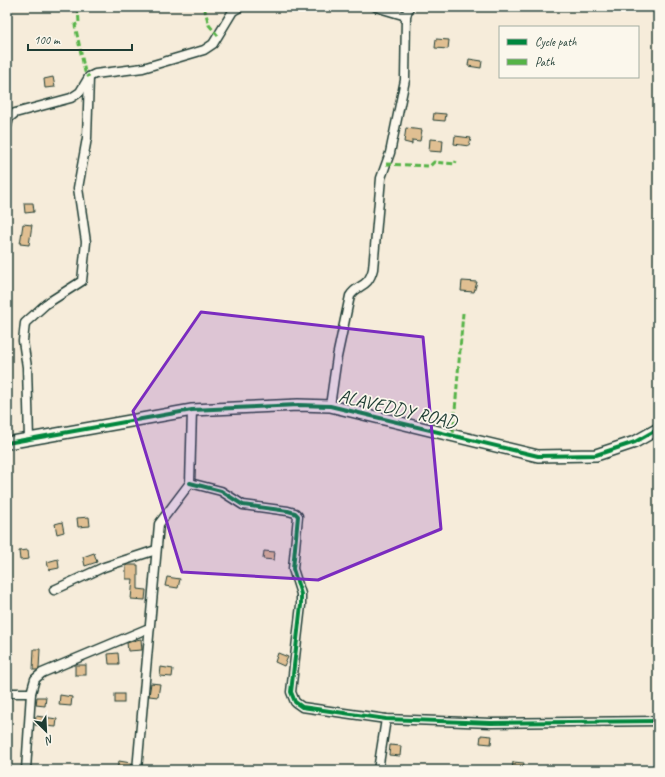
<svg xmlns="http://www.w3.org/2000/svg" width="665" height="777" font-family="Caveat,sans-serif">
<rect width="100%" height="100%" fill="#f6ecda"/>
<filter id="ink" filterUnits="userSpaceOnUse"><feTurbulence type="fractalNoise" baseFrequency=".025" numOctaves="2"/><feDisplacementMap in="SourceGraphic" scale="8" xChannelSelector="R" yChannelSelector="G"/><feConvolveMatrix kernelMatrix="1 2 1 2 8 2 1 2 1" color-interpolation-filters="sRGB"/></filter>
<g filter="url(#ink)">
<g fill="#e0bf92" stroke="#1f3d34">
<polygon points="436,39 449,40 448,49 435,48"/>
<polygon points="469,59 482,61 481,68 468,66"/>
<polygon points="53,77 55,87 45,88 44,79"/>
<polygon points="434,113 446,114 445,121 433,120"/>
<polygon points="406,128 422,130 420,141 412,140 412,144 404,142"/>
<polygon points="455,136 471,138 469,146 454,144"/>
<polygon points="430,139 443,140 442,152 429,151"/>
<polygon points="24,203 33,203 34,212 25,213"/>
<polygon points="23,224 32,225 29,245 20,244"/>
<polygon points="462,281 477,282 474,292 461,291"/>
<polygon points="89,517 90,526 78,527 77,518"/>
<polygon points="62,522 64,532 57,534 55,524"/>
<polygon points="28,550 29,559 20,560 19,551"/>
<polygon points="264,551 275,552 274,560 263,559"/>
<polygon points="94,553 97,562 85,566 83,557"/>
<polygon points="58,559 59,568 49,570 47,562"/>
<polygon points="126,565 138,565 138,589 146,590 145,600 131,599 133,579 126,579"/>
<polygon points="167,577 180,579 178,588 165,586"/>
<polygon points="141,639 142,650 128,651 127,643 136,640"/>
<polygon points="34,649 40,649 39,669 37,670 33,670"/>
<polygon points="118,653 119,664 109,664 108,654"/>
<polygon points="278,653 288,657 284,666 275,662"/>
<rect x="75" y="665" width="11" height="10"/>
<polygon points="161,667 173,669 172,677 160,676"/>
<polygon points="151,683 160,684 158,697 149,696"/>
<rect x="115" y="694" width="9" height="9"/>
<polygon points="60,695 72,697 71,706 59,705"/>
<polygon points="37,697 46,697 45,706 36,705"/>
<polygon points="36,716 57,719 56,727 35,725"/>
<polygon points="481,735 492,736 491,744 480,743"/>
<polygon points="390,745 401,746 400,756 389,755"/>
<polygon points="119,761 131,763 129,770 117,768"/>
<polygon points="513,762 524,763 523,770 512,769"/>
</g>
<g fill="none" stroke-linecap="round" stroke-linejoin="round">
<defs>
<g id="street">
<polyline points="376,7 406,16"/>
<polyline points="7,126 9,118 15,113 71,98 80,92 89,77 95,74 143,68 204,50 213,44 233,11 240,7"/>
<path d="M330 406 337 357 350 296C358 283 368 289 373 269L381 178 390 153 405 80 406 16 409 7"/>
<polyline points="29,439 27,367 23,341 25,323 46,304 82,281 86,242 78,188 87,138 89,77"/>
<polyline points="190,483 221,491 243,505 288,511 295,513 298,516 293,569 301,594 301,605 291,692 295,702 302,707 386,719 491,723 658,721"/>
<polyline points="54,590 104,567 156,550"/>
<polyline points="7,693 31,693"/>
<polyline points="26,770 31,693 35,679 42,673 149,628"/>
<polyline points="137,770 159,524 190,483 192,410"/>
<polyline points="378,770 386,719"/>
</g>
<polyline id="secondary" points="7,443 192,410 298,405 330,406 538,456 596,455 635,442 658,429"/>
</defs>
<use href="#street" stroke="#1f3d34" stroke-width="11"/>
<use href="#secondary" stroke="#1f3d34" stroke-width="14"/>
<use href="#street" stroke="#fbf7ec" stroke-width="8"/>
<use href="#secondary" stroke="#fbf7ec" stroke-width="11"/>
<g stroke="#55b346" stroke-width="3" stroke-dasharray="6 3" stroke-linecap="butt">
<polyline points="78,7 79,23 75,25 85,72 89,77"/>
<polyline points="204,7 209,25 218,36"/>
<polyline points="386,164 430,166 434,162 455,164 456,161"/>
<polyline points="453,435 463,313"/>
</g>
<defs>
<g id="cycleway">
<polyline points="7,443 192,410 298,405 330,406 538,456 596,455 635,442 658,429"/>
<polyline points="190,483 221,491 243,505 288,511 295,513 298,516 293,569 301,594 301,605 291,692 295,702 302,707 386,719 491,723 658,721"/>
</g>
</defs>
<use href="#cycleway" stroke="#fbf7ec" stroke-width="6"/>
<use href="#cycleway" stroke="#00873e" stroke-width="4"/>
</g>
</g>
<path fill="#7b2cbf" fill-opacity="0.2" stroke="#7b2cbf" stroke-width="3" stroke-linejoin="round" d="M201 312 423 337 441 529 318 580 182 572 133 411Z"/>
<g text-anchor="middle" stroke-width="3.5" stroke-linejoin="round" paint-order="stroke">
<g font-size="19" fill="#1f3d34" stroke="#fbf7ec">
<text transform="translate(398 408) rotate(13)" y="7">ALAVEDDY ROAD</text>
</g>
</g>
<rect width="665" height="777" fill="none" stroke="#fbf7ec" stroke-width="24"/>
<rect x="12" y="12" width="641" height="753" fill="none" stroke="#1f3d34" stroke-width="1.5" filter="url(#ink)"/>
<rect x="499" y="26" width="140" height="52" fill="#fbf7ec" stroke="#a3ada2"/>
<rect x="507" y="39" width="20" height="6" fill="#00873e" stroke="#a3ada2"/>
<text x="535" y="46" font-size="12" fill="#1f3d34">Cycle path</text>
<rect x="507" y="59" width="20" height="6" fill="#55b346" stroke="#a3ada2"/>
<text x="535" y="66" font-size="12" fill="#1f3d34">Path</text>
<g transform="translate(46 731) rotate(156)" stroke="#fbf7ec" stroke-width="3" paint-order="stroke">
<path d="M0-3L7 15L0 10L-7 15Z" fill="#1f3d34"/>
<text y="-6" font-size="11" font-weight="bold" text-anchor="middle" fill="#1f3d34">N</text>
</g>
<path d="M28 44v6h104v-6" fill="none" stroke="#1f3d34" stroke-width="2"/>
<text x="34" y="44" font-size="12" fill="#1f3d34" stroke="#fbf7ec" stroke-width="3" paint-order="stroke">100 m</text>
</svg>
